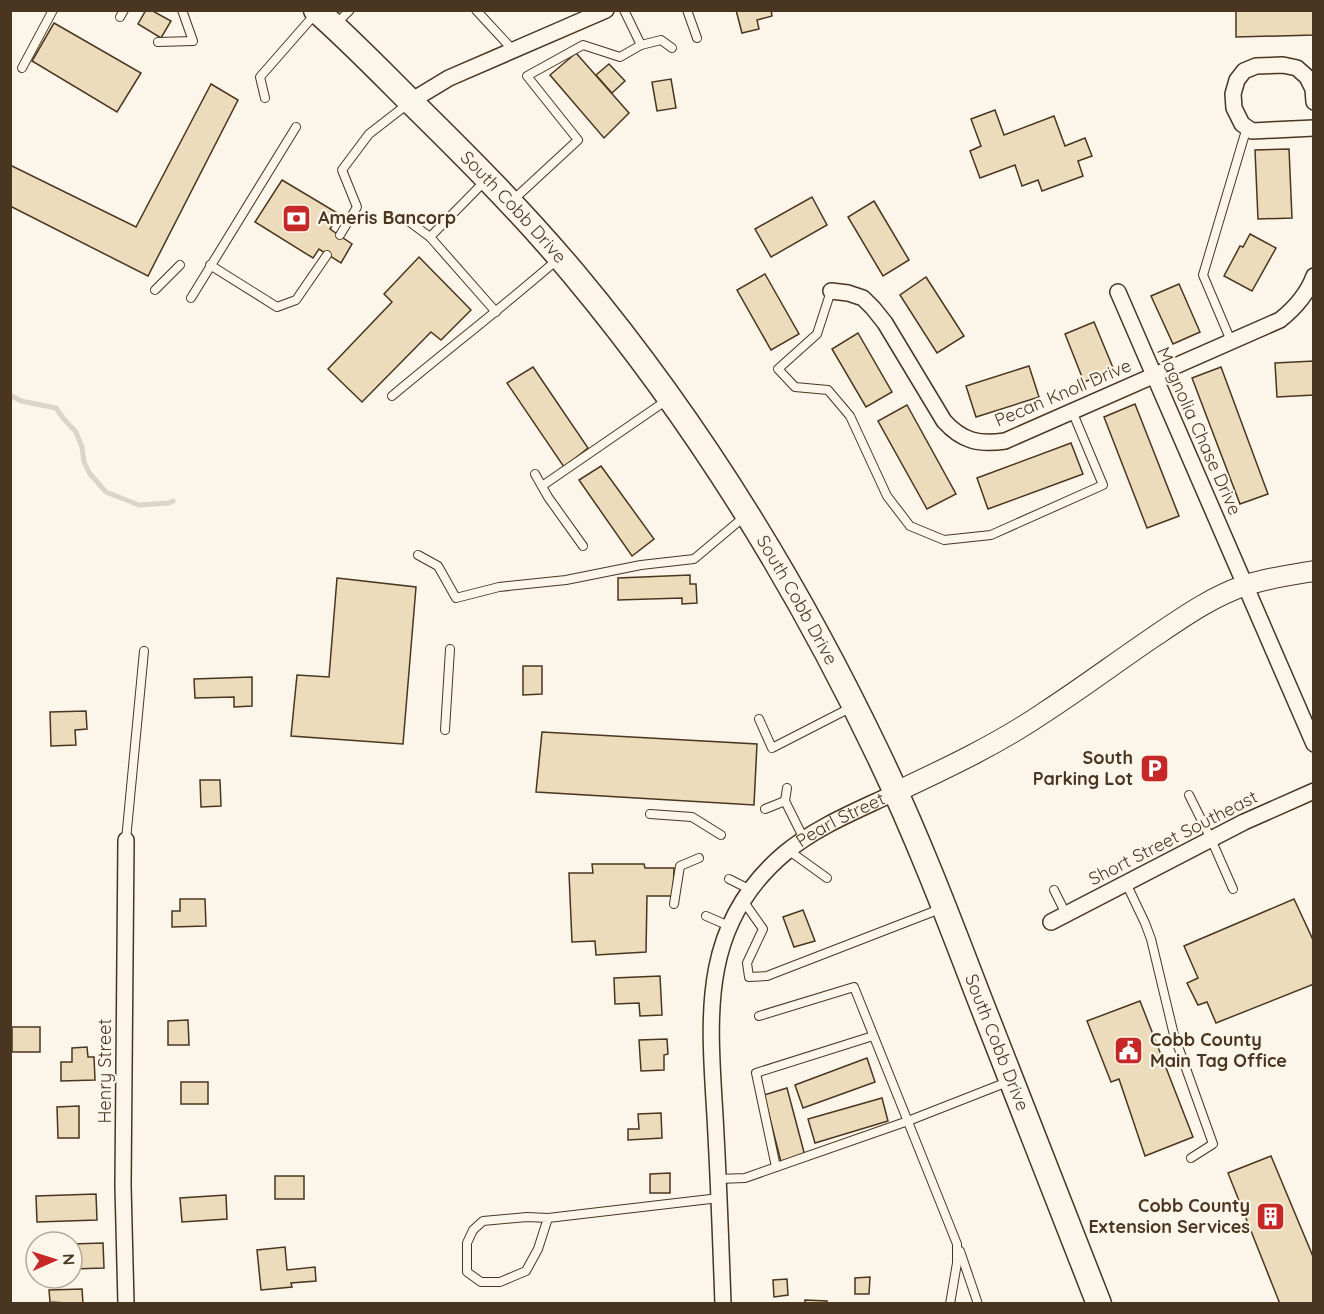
<svg xmlns="http://www.w3.org/2000/svg" width="1324" height="1314" font-family="Quicksand,sans-serif">
<rect width="100%" height="100%" fill="#fbf6e9"/>
<g fill="none" stroke-linecap="round" stroke-linejoin="round">
<polyline stroke="#dcd4c6" stroke-width="5" points="10,395 21,401 56,408 63,418 76,432 82,447 84,462 90,474 106,492 139,505 169,503 173,501"/>
</g>
<g fill="#ecdcbc" stroke="#4a3520" stroke-width="1.5">
<polygon points="146,10 151,10 171,21 161,38 138,24"/>
<polygon points="736,10 771,10 772,16 757,20 759,29 742,33"/>
<polygon points="1236,10 1314,10 1314,35 1236,37"/>
<polygon points="54,23 141,73 117,112 32,61"/>
<polygon points="576,53 629,113 604,138 550,75"/>
<polygon points="609,64 625,81 612,93 596,75"/>
<polygon points="671,79 676,108 657,111 652,82"/>
<polygon points="211,84 238,100 148,276 10,206 10,165 136,227"/>
<polygon points="995,110 1004,135 1054,116 1065,146 1085,138 1092,156 1078,161 1083,176 1042,191 1038,180 1022,186 1015,165 980,178 970,151 981,146 971,119"/>
<polygon points="1289,149 1292,218 1258,219 1255,150"/>
<polygon points="282,180 339,214 330,229 352,244 341,263 319,249 313,258 255,222"/>
<polygon points="812,197 827,225 771,257 755,229"/>
<polygon points="874,201 909,260 883,276 848,217"/>
<polygon points="1250,234 1276,248 1252,291 1224,276 1240,246 1243,247"/>
<polygon points="419,257 471,310 441,340 431,332 362,402 328,369 392,302 384,294"/>
<polygon points="765,274 799,334 771,350 737,290"/>
<polygon points="926,277 964,336 937,353 900,295"/>
<polygon points="1179,284 1200,332 1173,344 1151,296"/>
<polygon points="1094,322 1114,370 1084,382 1065,334"/>
<polygon points="858,333 892,392 866,407 832,349"/>
<polygon points="1314,361 1314,395 1277,397 1275,363"/>
<polygon points="1029,366 1039,397 976,417 966,386"/>
<polygon points="533,367 588,448 564,467 507,383"/>
<polygon points="1221,367 1268,494 1240,504 1192,378"/>
<polygon points="1135,404 1179,516 1147,528 1104,417"/>
<polygon points="907,405 956,494 927,509 878,421"/>
<polygon points="1071,443 1083,474 988,509 977,478"/>
<polygon points="601,466 654,539 632,556 579,480"/>
<polygon points="690,575 690,584 696,584 697,603 682,604 682,598 618,600 618,578"/>
<polygon points="337,578 416,587 403,744 291,736 297,675 329,677"/>
<polygon points="523,666 542,666 542,694 523,695"/>
<polygon points="252,677 252,706 234,707 234,697 195,698 194,679"/>
<polygon points="86,711 87,729 75,730 76,745 51,746 50,712"/>
<polygon points="542,732 757,744 754,805 536,792"/>
<polygon points="200,780 220,780 221,806 201,807"/>
<polygon points="592,864 644,864 645,868 674,868 673,896 647,896 646,952 596,955 595,941 572,942 569,873 593,873"/>
<polygon points="180,899 205,899 206,926 172,927 172,911 180,911"/>
<polygon points="1294,899 1314,942 1314,984 1216,1023 1207,1002 1198,1005 1187,983 1198,978 1184,946"/>
<polygon points="803,910 815,941 794,947 783,917"/>
<polygon points="660,976 662,1015 640,1016 639,1003 615,1004 614,978"/>
<polygon points="1140,1001 1193,1137 1145,1156 1119,1079 1111,1082 1087,1021"/>
<polygon points="188,1020 189,1045 168,1045 168,1021"/>
<rect x="12" y="1027" width="28" height="25"/>
<polygon points="667,1039 668,1054 664,1055 664,1070 641,1071 639,1040"/>
<polygon points="87,1047 88,1057 94,1057 95,1080 61,1081 61,1062 72,1062 72,1048"/>
<polygon points="867,1058 875,1082 803,1108 795,1085"/>
<rect x="181" y="1082" width="27" height="22"/>
<polygon points="787,1088 805,1156 781,1162 764,1095"/>
<polygon points="882,1098 888,1121 815,1143 808,1119"/>
<polygon points="79,1106 79,1138 58,1138 57,1107"/>
<polygon points="661,1113 662,1138 628,1140 628,1129 639,1129 638,1114"/>
<polygon points="1271,1156 1314,1259 1314,1304 1280,1304 1228,1173"/>
<polygon points="670,1173 670,1193 650,1193 650,1174"/>
<rect x="275" y="1176" width="29" height="23"/>
<polygon points="96,1194 97,1220 37,1222 36,1196"/>
<polygon points="226,1195 227,1219 182,1222 180,1198"/>
<polygon points="103,1243 104,1268 72,1269 72,1244"/>
<polygon points="285,1247 287,1270 315,1267 316,1281 291,1283 292,1287 261,1290 257,1250"/>
<polygon points="870,1277 869,1294 855,1294 855,1278"/>
<polygon points="787,1279 788,1295 774,1297 773,1280"/>
<polygon points="82,1289 83,1304 50,1302 49,1290"/>
<polygon points="805,1300 827,1301 827,1304 805,1304"/>
</g>
<g fill="none" stroke-linecap="round" stroke-linejoin="round">
<defs>
<g id="service">
<polyline points="476,10 513,50"/>
<polyline points="687,10 697,38"/>
<polyline points="120,17 124,10"/>
<polyline points="337,23 350,10"/>
<polyline points="158,42 193,41 182,10"/>
<polyline points="641,45 661,40 672,48"/>
<polyline points="22,68 53,10"/>
<polyline points="265,98 260,77 316,13"/>
<polyline points="485,181 430,237 496,312"/>
<polyline points="512,201 578,140 527,76 583,45 620,57 641,45 624,10"/>
<polyline points="407,220 430,237"/>
<polyline points="340,235 357,207 342,170 369,134 409,103"/>
<polyline points="210,265 277,307 296,300 327,255"/>
<polyline points="155,290 180,265"/>
<polyline points="831,291 817,334 778,369 795,387 828,390 850,416 887,496 910,526 944,540 991,535 1103,485 1072,411"/>
<polyline points="191,298 296,127"/>
<polyline points="1231,341 1203,275 1247,127"/>
<path d="M392 396C447 350 504 306 558 259"/>
<polyline points="535,474 548,497 583,546"/>
<polyline points="542,486 667,400"/>
<polyline points="418,555 438,566 456,598 499,587 566,580 641,565 694,559 744,517"/>
<polyline points="759,719 772,748 852,707"/>
<polyline points="445,730 450,649"/>
<polyline points="787,788 785,801 804,839"/>
<polyline points="1189,795 1211,839 1233,889"/>
<polyline points="765,809 785,801"/>
<polyline points="650,814 692,817 721,835"/>
<polyline points="126,840 144,651"/>
<polyline points="788,850 827,878"/>
<polyline points="729,879 751,890"/>
<polyline points="1126,883 1145,923 1151,939 1174,1035 1213,1144 1191,1158"/>
<polyline points="1054,890 1066,914"/>
<polyline points="744,902 763,929 747,963 749,977 767,976 940,909"/>
<polyline points="674,904 680,866 699,858"/>
<polyline points="706,916 729,926"/>
<polyline points="759,1016 854,987 957,1244 957,1263 950,1304"/>
<polyline points="776,1167 756,1073 873,1036"/>
<polyline points="718,1179 745,1178 908,1121 1010,1081"/>
<polyline points="548,1218 538,1249 526,1271 500,1282 481,1282 467,1272 467,1243 473,1230 483,1221 527,1217 548,1218 719,1198"/>
<polyline points="960,1251 978,1304"/>
</g>
<g id="minor">
<polyline points="411,101 449,78 606,10"/>
<polyline points="1314,102 1313,89 1307,77 1297,68 1283,65 1256,66 1244,71 1237,80 1233,94 1234,108 1242,124 1252,131 1314,128"/>
<path d="M831 291 848 293 863 298 873 308 885 323 944 421C962 441 979 445 1005 441L1280 320C1295 308 1307 295 1314 276"/>
<polyline points="1118,292 1314,744"/>
<polyline points="126,840 123,1186 126,1304"/>
<polyline points="1051,922 1244,822 1314,791"/>
<path id="s1" d="M723 1304C721 1247 719 1191 716 1135 711 1030 693 930 785 853 817 826 859 810 896 792"/>
</g>
<path id="tertiary" d="M896 792C947 768 998 744 1045 712 1082 688 1118 661 1155 636 1183 617 1213 596 1246 585 1268 578 1291 575 1314 571"/>
<g id="primary">
<path id="s2" d="M316 10C349 39 379 70 410 101 467 157 523 213 574 274 695 419 797 584 878 754 916 833 947 914 978 995 1019 1098 1059 1201 1099 1304"/>
</g>
</defs>
<use href="#service" stroke="#4a3520" stroke-width="10"/>
<use href="#minor" stroke="#4a3520" stroke-width="18"/>
<use href="#tertiary" stroke="#4a3520" stroke-width="22"/>
<use href="#primary" stroke="#4a3520" stroke-width="27"/>
<use href="#service" stroke="#fbf6e9" stroke-width="8"/>
<use href="#minor" stroke="#fbf6e9" stroke-width="15"/>
<use href="#tertiary" stroke="#fbf6e9" stroke-width="20"/>
<use href="#primary" stroke="#fbf6e9" stroke-width="24"/>
</g>
<defs>
<symbol id="bank-square" viewBox="-11 -11 22 22"><rect x="-9" y="-9" width="18" height="18" rx="4" fill="#c62828" stroke="#fbf6e9"/><path d="M-6-4H6V4H-6ZM0-2.3a2.3 2.3 0 1 0 0 4.6a2.3 2.3 0 1 0 0-4.6Z" fill="#fff"/></symbol>
<symbol id="parking-square" viewBox="-11 -11 22 22"><rect x="-9" y="-9" width="18" height="18" rx="4" fill="#c62828" stroke="#fbf6e9"/><path d="M-3.5-5.5H1a3.5 3.5 0 0 1 0 7H-1V5.5H-3.5ZM-1-3.4V-.6H.8a1.4 1.4 0 0 0 0-2.8Z" fill="#fff"/></symbol>
<symbol id="civic-square" viewBox="-11 -11 22 22"><rect x="-9" y="-9" width="18" height="18" rx="4" fill="#c62828" stroke="#fbf6e9"/><path d="M-.6-6.5H3V-4.5H.6V-3L4-1V1h2V6H-6V1h2V-1L-.6-3ZM-1.2 2.5V6h2.4V2.5Z" fill="#fff"/></symbol>
<symbol id="building-square" viewBox="-11 -11 22 22"><rect x="-9" y="-9" width="18" height="18" rx="4" fill="#c62828" stroke="#fbf6e9"/><path d="M-4-6H4V6H1V3H-1V6H-4ZM-2.5-4.3h1.7v1.8h-1.7ZM.8-4.3h1.7v1.8H.8ZM-2.5-1h1.7V.8h-1.7ZM.8-1h1.7V.8H.8Z" fill="#fff"/></symbol>
</defs>
<g fill-rule="evenodd">
<use href="#bank-square" x="280" y="202" width="33" height="33"/>
<use href="#parking-square" x="1138" y="752" width="33" height="33"/>
<use href="#civic-square" x="1112" y="1034" width="33" height="33"/>
<use href="#building-square" x="1254" y="1200" width="33" height="33"/>
</g>
<g text-anchor="middle" stroke-width="4.5" stroke-linejoin="round" paint-order="stroke">
<g font-size="18" fill="#4a3520" stroke="#fbf6e9">
<text dy="6" stroke="none"><textPath href="#s2" startOffset="279">South Cobb Drive</textPath></text>
<text transform="translate(1063 393) rotate(-23)" y="6">Pecan Knoll Drive</text>
<text transform="translate(1199 431) rotate(66)" y="6">Magnolia Chase Drive</text>
<text dy="6" stroke="none"><textPath href="#s2" startOffset="765">South Cobb Drive</textPath></text>
<text dy="6" stroke="none"><textPath href="#s1" startOffset="538">Pearl Street</textPath></text>
<text transform="translate(1173 838) rotate(-27)" y="6">Short Street Southeast</text>
<text dy="6" stroke="none"><textPath href="#s2" startOffset="1251">South Cobb Drive</textPath></text>
<text transform="translate(105 1071) rotate(-90)" y="6">Henry Street</text>
</g>
<g font-size="18" font-weight="bold" fill="#4a3520" stroke="#fbf6e9" text-anchor="start">
<text x="318" y="224">Ameris Bancorp</text>
<text x="1133" y="764" text-anchor="end">South<tspan x="1133" dy="21">Parking Lot</tspan></text>
<text x="1150" y="1046">Cobb County<tspan x="1150" dy="21">Main Tag Office</tspan></text>
<text x="1250" y="1212" text-anchor="end">Cobb County<tspan x="1250" dy="21">Extension Services</tspan></text>
</g>
</g>
<rect width="1324" height="1314" fill="none" stroke="#4a3520" stroke-width="24"/>
<g transform="translate(54 1260) rotate(87)"><circle r="28" fill="#fbf6e9" stroke="#b4a999" stroke-width="1.5"/>
<path d="M0-4.5L10 22L0 15L-10 22Z" fill="#c62828"/>
<text y="-9" font-size="16" font-weight="bold" text-anchor="middle" fill="#4a3520">N</text>
</g>
</svg>
